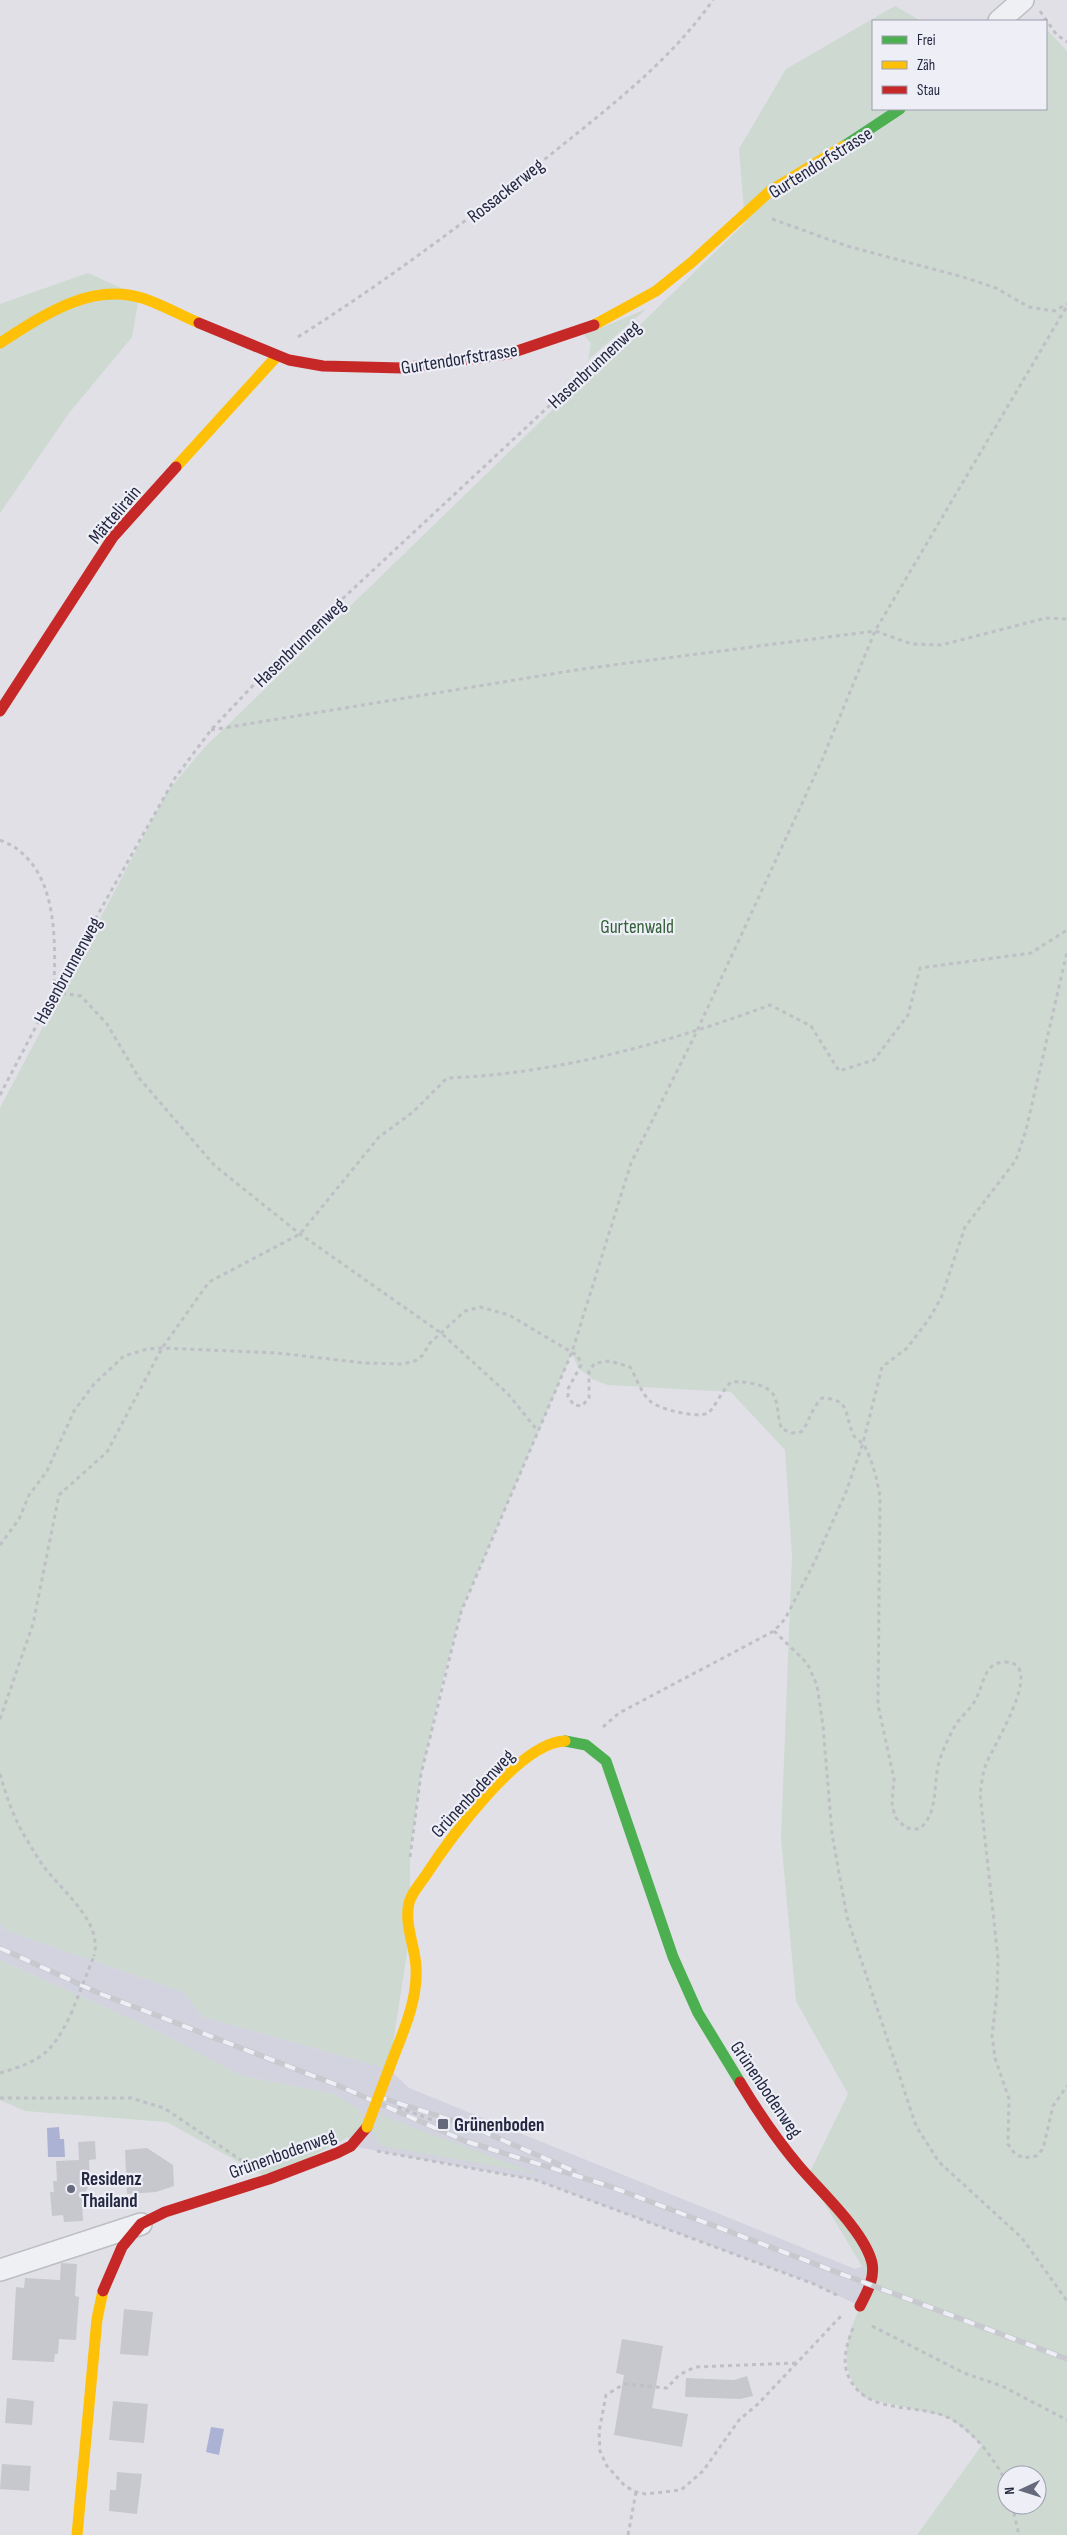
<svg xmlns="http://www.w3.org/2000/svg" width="1067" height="2535" font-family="'Sofia Sans Condensed',sans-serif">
<rect width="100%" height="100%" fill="#e0e0e6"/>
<polygon fill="#d3d3df" points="0,1923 5,1930 183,1992 203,2017 389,2069 409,2088 855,2269 872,2263 860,2306 814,2284 536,2180 351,2146 334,2094 242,2076 153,2029 0,1960"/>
<g fill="#cdd9d1" fill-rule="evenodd">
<path d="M895 6 921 21H873V109H1046V29L1067 51V2535H917L982 2445 953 2420 940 2415 865 2398C829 2363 853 2321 872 2283L808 2176 848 2094 796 2001 781 1838 792 1555 785 1450 731 1392 608 1385 594 1380 578 1368 572 1353 461 1611 443 1680 421 1774 410 1854V1933L389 2069 203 2017 183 1992 5 1930 0 1923V1108L167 792 204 748 745 223 739 149 786 69ZM1007 2475H1037V2505H1007Z"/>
<polygon points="88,273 139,296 132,337 69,413 0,513 0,304"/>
<polygon points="646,309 588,360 591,343 584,335"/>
<polygon points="0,1960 153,2029 242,2076 334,2094 359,2109 367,2127 269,2179 167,2122 25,2111 0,2100"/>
<polygon points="380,2115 538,2174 381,2146 372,2131"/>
</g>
<g fill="#abb2d4">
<polygon points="59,2127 60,2139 64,2139 65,2157 48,2157 47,2128"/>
<polygon points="211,2427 224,2429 219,2455 206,2452"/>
</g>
<g fill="#c7c7ce">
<polygon points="95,2141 96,2159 89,2160 90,2184 82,2198 83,2221 64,2222 63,2215 52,2216 50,2192 54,2192 53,2181 57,2181 56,2161 79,2160 78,2142"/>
<polygon points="147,2148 173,2165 174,2186 156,2192 127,2194 125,2150"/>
<polygon points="61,2263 77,2264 75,2296 79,2297 76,2340 59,2339 58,2354 55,2354 54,2362 12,2360 16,2287 24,2288 25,2278 60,2280"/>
<polygon points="124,2309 153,2312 148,2356 120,2354"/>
<polygon points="622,2339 663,2346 652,2408 688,2414 682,2447 614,2435 624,2375 616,2373"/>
<polygon points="747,2376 753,2396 740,2399 685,2397 686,2378 734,2380"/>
<polygon points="7,2398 34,2401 32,2425 5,2423"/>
<polygon points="113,2401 148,2404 144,2443 109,2440"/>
<polygon points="2,2464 31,2466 29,2491 0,2489"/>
<polygon points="117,2472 142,2474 137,2514 109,2511 110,2490 116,2490"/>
</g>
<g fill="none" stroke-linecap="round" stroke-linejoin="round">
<defs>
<g id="street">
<polyline points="999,21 1023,0"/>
<polyline points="0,2270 141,2224"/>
</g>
</defs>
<use href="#street" stroke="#bdbdc4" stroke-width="24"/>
<g stroke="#bfbfc6" stroke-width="3" stroke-dasharray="4 4" stroke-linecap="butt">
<polyline points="1040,11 1056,34 1067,42"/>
<polyline points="772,219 847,246 963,277 996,288 1029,307 1054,311 1067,304"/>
<path d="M298 337C388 280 472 217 555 151 612 105 670 61 713 0"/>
<polyline points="211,730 582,669 875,631 912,644 941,645 1046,618 1067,619"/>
<path d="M0 840C6 843 13 845 17 849 59 880 55 945 54 991"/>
<polyline points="54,992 81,996 107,1024 139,1078 215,1166 300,1234 441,1333 508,1394 538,1431"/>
<polyline points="0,1095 54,992 175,778 211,730 279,658 622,338"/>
<path d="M0 1545 19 1519 29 1495 47 1471 74 1411 94 1384 124 1356 147 1349 162 1348 278 1353 364 1363 402 1364 415 1361 423 1355 430 1343 465 1311 480 1307 509 1315 578 1356 581 1365 568 1389V1397L574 1405 582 1406 589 1398V1371L595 1363 610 1361 630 1367C636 1377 641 1393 650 1401 658 1409 698 1419 708 1413 714 1409 723 1389 731 1382 742 1381 765 1383 773 1394 779 1403 777 1419 782 1429L792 1433 801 1432C811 1420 810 1410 822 1398 851 1399 844 1414 853 1434 855 1439 861 1441 864 1445 873 1462 877 1479 880 1497L878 1705 894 1779 892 1803 895 1817 906 1828 919 1829C940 1813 932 1782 940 1759 944 1747 950 1735 956 1724 961 1717 968 1711 973 1704 980 1694 982 1679 989 1669 993 1664 1000 1662 1006 1662 1048 1663 989 1752 985 1767 982 1775 982 1785 980 1793L998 1958 997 1993 992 2036 995 2058 1009 2099 1008 2144 1015 2154 1024 2158 1036 2156 1043 2149 1053 2106 1067 2086"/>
<polyline points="774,1631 807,1663 817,1685 823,1726 832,1834 847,1917 916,2126 939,2162 1022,2238 1067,2301"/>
<path d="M0 1719 33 1624 59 1495 107 1452 162 1348 209 1282 300 1234 379 1137 413 1112 447 1078C557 1074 667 1043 770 1005L811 1026 839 1071 874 1060 908 1015 920 968 1031 953 1067 930"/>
<polyline points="603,1727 619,1713 774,1631 785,1619 814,1563 846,1492 863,1443 882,1367 907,1348 929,1319 941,1298 965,1227 1016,1160 1026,1130 1067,952"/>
<path d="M0 1774C6 1795 13 1816 24 1835 31 1846 37 1858 45 1868 63 1892 103 1922 94 1956"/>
<polyline points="410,1857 421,1774 461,1612 572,1352 631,1163 696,1033 822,760 875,631 1067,306"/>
<path d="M0 2073C43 2060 51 2054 71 2014"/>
<polyline points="0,2098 131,2098 164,2108 244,2162"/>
<polyline points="398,2107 443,2124"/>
<polyline points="377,2151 536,2180 814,2284 839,2296"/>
<polyline points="872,2326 964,2373 1002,2386 1067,2420"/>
<path d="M853 2328C846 2346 840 2365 852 2383 873 2416 922 2402 953 2420 977 2435 994 2459 1007 2483"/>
<polyline points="796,2363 695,2367 679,2375 667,2388 624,2384 606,2395 599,2432 600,2451 607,2466 625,2486 636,2492 646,2494 681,2490 703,2471 739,2420 758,2404 841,2316"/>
<polyline points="1012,2505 1019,2535"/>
<polyline points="628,2535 636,2492"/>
</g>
<use href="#street" stroke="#eff0f3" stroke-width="21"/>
<g stroke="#4caf50" stroke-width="11">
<polyline points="844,146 900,109"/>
<polyline points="565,1741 586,1745 606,1761 673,1957 698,2013 740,2082"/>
</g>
<g stroke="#ffc107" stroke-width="11">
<polyline points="594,325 656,291 692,262 770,191 844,146"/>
<path d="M0 343C42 316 90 282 142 298 161 304 180 315 199 323"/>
<polyline points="176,467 277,356"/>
<path d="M389 2069C401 2036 418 2003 416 1967 415 1946 404 1924 409 1903 411 1894 419 1885 424 1878 448 1841 519 1742 565 1741"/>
<polyline points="77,2535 97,2319 103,2291"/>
</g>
<g stroke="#c62828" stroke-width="11">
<polyline points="199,323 289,360 323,366 402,368 508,354 594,325"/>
<polyline points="0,711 113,537 176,467"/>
<path d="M740 2082C758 2112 777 2140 799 2166 820 2191 865 2232 872 2263 875 2279 867 2292 860 2306"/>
<polyline points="103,2291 122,2247 141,2224 165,2212 269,2179 337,2153 351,2146 367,2127"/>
</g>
<defs>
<g id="rail">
<polyline points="0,1948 101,1994 337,2085 465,2141 606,2185 1067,2359"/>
<polyline points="376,2096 470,2126 574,2171"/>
</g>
</defs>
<use href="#rail" stroke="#c8c9ce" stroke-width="5.5"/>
<use href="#rail" stroke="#edeef6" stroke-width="4" stroke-dasharray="11" stroke-linecap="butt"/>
<polyline stroke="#bfbfc6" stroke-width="3" stroke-dasharray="4 4" stroke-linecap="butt" points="71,2014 94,1956"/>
<polyline stroke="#ffc107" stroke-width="11" points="367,2127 389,2069"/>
</g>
<g fill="#66687b" stroke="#edeef6" stroke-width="2">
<rect x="437" y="2118" width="12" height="12" rx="2.5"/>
<circle cx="71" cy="2189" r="5"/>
</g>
<g text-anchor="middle" stroke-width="4.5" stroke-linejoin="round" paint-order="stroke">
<g font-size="19" fill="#252741" stroke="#edeef6">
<text transform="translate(820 162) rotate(-32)" y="7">Gurtendorfstrasse</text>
<text transform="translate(505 190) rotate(-38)" y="7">Rossackerweg</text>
<text transform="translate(459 358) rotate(-9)" y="7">Gurtendorfstrasse</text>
<text transform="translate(594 364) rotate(-43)" y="7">Hasenbrunnenweg</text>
<text transform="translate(114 514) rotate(-50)" y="7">Mättelirain</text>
<text transform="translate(299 642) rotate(-44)" y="7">Hasenbrunnenweg</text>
<text transform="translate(67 970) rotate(-61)" y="7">Hasenbrunnenweg</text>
<text transform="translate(472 1793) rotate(-47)" y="7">Grünenbodenweg</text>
<text transform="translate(767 2089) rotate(56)" y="7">Grünenbodenweg</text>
<text transform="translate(282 2153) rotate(-20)" y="7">Grünenbodenweg</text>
</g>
<g font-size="19" fill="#315e36" stroke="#edeef6">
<text x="637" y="933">Gurtenwald</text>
</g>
<g font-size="19" font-weight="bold" fill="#252741" stroke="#edeef6" text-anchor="start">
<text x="454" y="2131">Grünenboden</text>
<text x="81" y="2185">Residenz<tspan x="81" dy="22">Thailand</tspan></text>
</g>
</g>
<rect x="872" y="20" width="175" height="90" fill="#edeef6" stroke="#9d9eae"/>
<rect x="882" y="36" width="25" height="8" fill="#4caf50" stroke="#9d9eae"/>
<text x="917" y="45" font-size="15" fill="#252741">Frei</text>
<rect x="882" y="61" width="25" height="8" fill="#ffc107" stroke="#9d9eae"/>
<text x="917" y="70" font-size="15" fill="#252741">Zäh</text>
<rect x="882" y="86" width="25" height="8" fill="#c62828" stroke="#9d9eae"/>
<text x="917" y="95" font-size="15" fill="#252741">Stau</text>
<g transform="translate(1022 2490) rotate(266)"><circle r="24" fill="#edeef6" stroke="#9d9eae"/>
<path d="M0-4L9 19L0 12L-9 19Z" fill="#66687b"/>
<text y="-8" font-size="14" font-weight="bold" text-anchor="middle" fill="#252741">N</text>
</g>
</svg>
